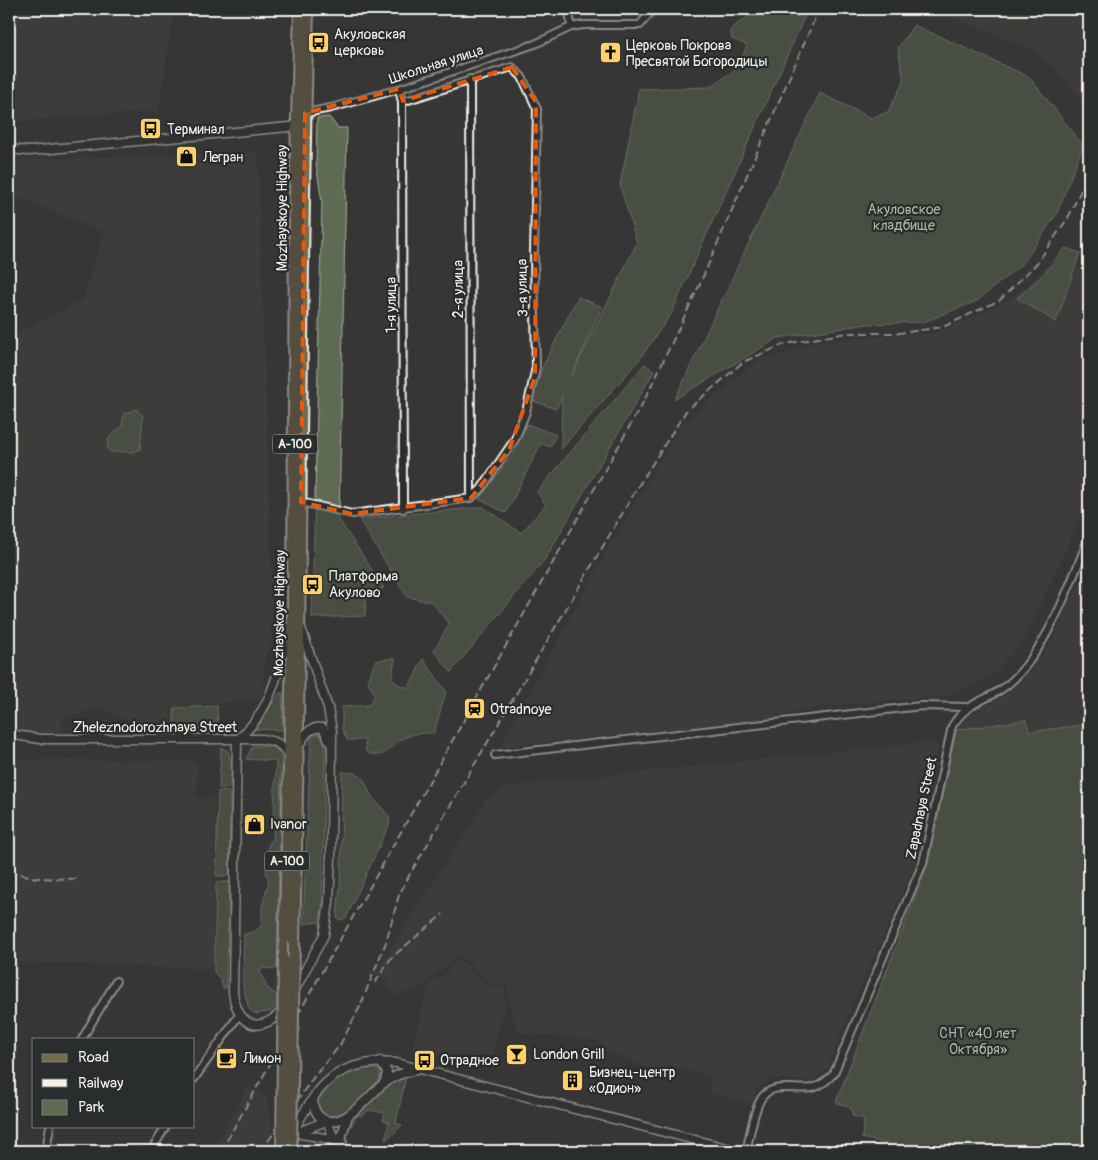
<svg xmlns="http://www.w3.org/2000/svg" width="1098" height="1160" font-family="Pangolin,sans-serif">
<rect width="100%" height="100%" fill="#373636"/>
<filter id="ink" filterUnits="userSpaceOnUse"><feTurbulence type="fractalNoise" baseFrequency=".02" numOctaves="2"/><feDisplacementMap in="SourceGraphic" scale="10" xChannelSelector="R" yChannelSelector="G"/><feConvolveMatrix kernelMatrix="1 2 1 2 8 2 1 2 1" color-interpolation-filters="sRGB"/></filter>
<g filter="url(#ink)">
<g fill="#474040">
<polygon points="9,9 174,9 159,111 19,121 9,118"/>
<polygon points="939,9 1089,9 1089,109 1056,68 1030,49 942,13"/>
<polygon points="258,152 272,591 271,650 266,650 262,696 259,700 170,707 172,723 141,727 99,708 62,718 63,734 20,732 9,729 9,332 15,335 83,299 104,232 9,194 9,160"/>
<polygon points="1056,255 1089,271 1089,499 1026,637 991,677 948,696 817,707 755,720 500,747 609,547 680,426 758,360 791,352 815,341 936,333 1000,305 1030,284"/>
<polygon points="1089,561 1089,724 1029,732 1026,720 956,730 968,717 1013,689 1039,660 1053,639"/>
<polygon points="933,741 938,748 917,859 855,999 827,1070 811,1081 772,1079 756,1090 753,1104 709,1093 712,1077 669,1065 666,1076 606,1050 599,1041 521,1033 512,1018 506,983 494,987 459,954 421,987 407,994 403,990 398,997 384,987 388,981 374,974 487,799 509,786"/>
<polygon points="9,759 198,761 196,797 215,798 213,969 19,962 18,982 9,992"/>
<polygon points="459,959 492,988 504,986 506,1002 489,1068 412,1049 429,983 443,975"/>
<polygon points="249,1086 266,1096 274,1136 265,1151 212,1151"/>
<polygon points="169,1142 186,1151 164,1151"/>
</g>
<g fill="#5e6b52" stroke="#a9ae9d">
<path d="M749 9H808L671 314 639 360 561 449 562 396 556 409 531 400 543 366 578 297 602 307 571 377 637 243 620 185 639 89 710 87 738 68 747 45 732 39 730 31C736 23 744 22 749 15Z"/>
<polygon points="914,25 1029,77 1083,145 1057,213 1024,262 977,301 923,322 867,324 778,338 675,399 820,93 871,118 888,112 904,81 898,48"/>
<polygon points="329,117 338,128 347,128 339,520 384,588 366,593 365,616 312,618 322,202 316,164 317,118"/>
<polygon points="1065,248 1080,253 1056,322 1017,298 1046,272"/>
<polygon points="645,364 654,371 545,559 451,672 434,651 449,624 432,602 407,597 359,519 483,507 521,533 546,505 537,492"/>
<polygon points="137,409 143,417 140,449 133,452 110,452 107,448 109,438 122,426 124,414"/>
<polygon points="527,424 556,435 550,447 541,443 506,513 479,499 513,455"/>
<path d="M395 658 392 678 397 684 409 688 423 659 446 691 434 733C424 733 415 733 406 737 388 746 388 761 366 752L365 740H347L342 729V707L369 705 375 695 368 682 375 661Z"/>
<polygon points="280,693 283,693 282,730 253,729"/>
<polygon points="217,706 218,729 174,729 174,708"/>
<polygon points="1026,720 1029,732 1089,724 1089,1151 886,1151 888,1144 862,1138 864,1119 853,1116 850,1107 836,1102 928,864 956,730"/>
<polygon points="317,734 323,736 325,741 322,910 319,922 303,924 311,737"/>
<polygon points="253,746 272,746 281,753 277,969 262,968 260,972 268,989 277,995 276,1006 271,1011 256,1014 249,1009 243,986 244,934 254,932 262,925 262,907 269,880 266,874 266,859 271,856 267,853 269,843 273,840 276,761 246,759"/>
<polygon points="221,748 228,751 232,766 230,788 219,788"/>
<polygon points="342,772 354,773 363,778 372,797 389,816 390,823 346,918 339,920 337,918 341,874"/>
<polygon points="218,791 229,792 230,794 229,876 216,876"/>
<polygon points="216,882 229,882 226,988 223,988 220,979 214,972"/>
<path d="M371 1068 379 1070 380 1079C369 1093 349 1113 331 1118L318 1109 317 1100C330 1079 346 1070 371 1068Z"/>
<path d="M406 1076 396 1123 402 1125 385 1141 389 1122 383 1120 385 1113 368 1110 365 1114 357 1116 347 1133 348 1151C347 1141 345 1130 349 1120 356 1106 392 1081 406 1076Z"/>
</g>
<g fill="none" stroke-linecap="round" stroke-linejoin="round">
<defs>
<g id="minor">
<polyline points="569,9 571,27"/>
<polyline points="470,79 471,498"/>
<polyline points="399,89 402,102 512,67 522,77 537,109 534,254 536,367 526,412 515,439 481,489 471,498"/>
<polyline points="402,102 403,509"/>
<polyline points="305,113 331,108 399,89 535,44 571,27 583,25 640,25 653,9"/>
<polyline points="301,502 352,514 471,498"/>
<polyline points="495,755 921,706 966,707"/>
<polyline points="82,1039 116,981"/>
<polyline points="194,1079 239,1015"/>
<polyline points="46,1151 50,1126"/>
<polyline points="151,1151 166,1126"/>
<path d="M746 1151C750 1137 754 1106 763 1096 776 1082 796 1091 812 1088 821 1086 828 1080 834 1073L923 863 952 726C970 699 984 703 1006 686 1045 655 1071 583 1089 537"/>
</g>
<g id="tertiary">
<polyline points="9,149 29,151 300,126"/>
<path d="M9 734 40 739H262C274 741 283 743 288 756"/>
<path d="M299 746C305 735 309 726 323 728L329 740"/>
<polyline points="293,993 324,935 329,902 331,856 332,731 328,708 301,628"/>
<path d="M285 1007C262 1036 237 1028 233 992L237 740C272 711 279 670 289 628"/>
<polyline points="380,1061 387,1072 385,1082"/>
<path d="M314 1097C312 1104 314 1110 318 1115 338 1137 369 1095 384 1083 393 1076 405 1072 416 1070"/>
<polyline points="327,1121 336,1143"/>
<polyline points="296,1133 335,1140"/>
<polyline points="296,1133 326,1121"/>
<path d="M292 1134C317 1086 336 1058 396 1063L738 1151"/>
<polyline points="341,1151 342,1134 348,1116"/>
</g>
<g id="primary">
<path d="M294 942C302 631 299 320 308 9"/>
<polyline points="284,960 293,613 295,194 300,9"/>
</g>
</defs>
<use href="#minor" stroke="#f4f1e8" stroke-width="10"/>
<use href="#tertiary" stroke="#f4f1e8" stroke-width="11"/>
<use href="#primary" stroke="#f4f1e8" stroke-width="14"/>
<use href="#minor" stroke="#2a2d2e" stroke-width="6"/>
<use href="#tertiary" stroke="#2a2d2e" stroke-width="8"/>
<use href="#primary" stroke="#746b4b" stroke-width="10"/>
<g stroke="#f4f1e8" stroke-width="2" stroke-dasharray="8 4" stroke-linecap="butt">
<polyline points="9,871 36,878 77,879"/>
<polyline points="375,983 391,958 443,914"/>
<polyline points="361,1004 386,942 399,895 410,874 639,485 686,411 743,362 785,344 847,333 900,333 943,327 1000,300 1037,263 1068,218 1089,173"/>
<polyline points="221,1151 645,399 699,286 819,9"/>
<polyline points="261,1151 313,1078 340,1045 364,999"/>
</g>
<defs>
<g id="primary-bridge">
<polyline points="282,1151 284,960"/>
<polyline points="291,1151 294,942"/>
</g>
</defs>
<use href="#primary-bridge" stroke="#f4f1e8" stroke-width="14" stroke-linecap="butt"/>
<use href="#primary-bridge" stroke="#746b4b" stroke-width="10"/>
</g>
</g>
<path d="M0 0H1098V1160H0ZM512 67 536 102 535 377 509 450 471 498 352 514 301 502 305 113 399 89 403 101Z" fill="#373636" fill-opacity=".55" fill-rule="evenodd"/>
<path fill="none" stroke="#e8590c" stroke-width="4" stroke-dasharray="10 6" stroke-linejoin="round" d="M512 67 536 102 535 377 509 450 471 498 352 514 301 502 305 113 399 89 403 101Z"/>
<defs>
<symbol id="bus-square" viewBox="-11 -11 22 22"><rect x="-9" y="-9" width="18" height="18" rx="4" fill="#ffd166" stroke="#2a2d2e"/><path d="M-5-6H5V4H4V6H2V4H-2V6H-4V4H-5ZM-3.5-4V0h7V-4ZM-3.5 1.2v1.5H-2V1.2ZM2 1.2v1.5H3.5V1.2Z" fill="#111"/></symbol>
<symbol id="church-square" viewBox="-11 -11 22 22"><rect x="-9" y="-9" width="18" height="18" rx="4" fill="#ffd166" stroke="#2a2d2e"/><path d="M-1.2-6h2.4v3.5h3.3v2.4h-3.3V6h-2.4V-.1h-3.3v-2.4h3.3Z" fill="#111"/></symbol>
<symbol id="shop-square" viewBox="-11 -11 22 22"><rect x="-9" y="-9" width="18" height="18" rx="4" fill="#ffd166" stroke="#2a2d2e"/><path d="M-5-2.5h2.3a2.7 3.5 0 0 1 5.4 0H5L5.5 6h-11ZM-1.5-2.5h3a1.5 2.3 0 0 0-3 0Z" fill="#111"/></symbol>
<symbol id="station-square" viewBox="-11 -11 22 22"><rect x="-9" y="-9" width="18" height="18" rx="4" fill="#ffd166" stroke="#2a2d2e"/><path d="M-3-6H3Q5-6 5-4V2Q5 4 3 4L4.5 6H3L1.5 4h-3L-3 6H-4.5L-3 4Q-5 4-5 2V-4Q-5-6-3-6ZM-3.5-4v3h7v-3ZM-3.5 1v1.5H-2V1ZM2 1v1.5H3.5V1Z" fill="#111"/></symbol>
<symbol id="bar-square" viewBox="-11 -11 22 22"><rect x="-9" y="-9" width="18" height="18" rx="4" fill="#ffd166" stroke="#2a2d2e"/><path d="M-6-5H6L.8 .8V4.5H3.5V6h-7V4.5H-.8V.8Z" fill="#111"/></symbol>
<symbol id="cafe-square" viewBox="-11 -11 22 22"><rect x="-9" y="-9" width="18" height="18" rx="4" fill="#ffd166" stroke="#2a2d2e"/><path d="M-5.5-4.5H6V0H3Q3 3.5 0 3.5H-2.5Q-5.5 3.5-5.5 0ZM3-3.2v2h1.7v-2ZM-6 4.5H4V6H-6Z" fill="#111"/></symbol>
<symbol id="building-square" viewBox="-11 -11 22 22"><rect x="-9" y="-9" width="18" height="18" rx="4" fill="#ffd166" stroke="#2a2d2e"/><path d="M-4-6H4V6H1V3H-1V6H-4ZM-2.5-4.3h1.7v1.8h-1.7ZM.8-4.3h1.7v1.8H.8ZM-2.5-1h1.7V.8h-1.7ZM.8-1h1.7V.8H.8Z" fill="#111"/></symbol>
</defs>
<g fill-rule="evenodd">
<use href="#bus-square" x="306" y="30" width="25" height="25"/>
<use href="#church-square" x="598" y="40" width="25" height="25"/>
<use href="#bus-square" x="138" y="116" width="25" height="25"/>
<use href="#shop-square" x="174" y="144" width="25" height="25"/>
<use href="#bus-square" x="300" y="572" width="25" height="25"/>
<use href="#station-square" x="462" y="696" width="25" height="25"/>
<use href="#shop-square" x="242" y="812" width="25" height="25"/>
<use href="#bar-square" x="504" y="1042" width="25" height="25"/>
<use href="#cafe-square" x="214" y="1046" width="25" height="25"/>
<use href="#bus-square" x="412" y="1048" width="25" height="25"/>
<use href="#building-square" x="560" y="1068" width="25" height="25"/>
</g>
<g text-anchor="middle" stroke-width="4.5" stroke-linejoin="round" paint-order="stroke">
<g fill="#2a2d2e" stroke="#b7b6b0" stroke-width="1">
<rect x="272.5" y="434.5" width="45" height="19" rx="4"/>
<rect x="264.5" y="851.5" width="45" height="19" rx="4"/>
</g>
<g font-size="12" font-weight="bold" fill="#f4f1e8">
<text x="295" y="448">А-100</text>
<text x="287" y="865">А-100</text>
</g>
<g font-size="14" fill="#f4f1e8" stroke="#2a2d2e" text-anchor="start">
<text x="334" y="39">Акуловская<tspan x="334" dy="16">церковь</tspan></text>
<text x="626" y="50">Церковь Покрова<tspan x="626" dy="16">Пресвятой Богородицы</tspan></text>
<text x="167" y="134">Терминал</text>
<text x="203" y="162">Легран</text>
<text x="329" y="581">Платформа<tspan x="329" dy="16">Акулово</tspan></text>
<text x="490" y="714">Otradnoye</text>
<text x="270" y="829">Ivanor</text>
<text x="533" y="1059">London Grill</text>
<text x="243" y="1063">Лимон</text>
<text x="440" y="1065">Отрадное</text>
<text x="589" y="1077">Бизнец-центр<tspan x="589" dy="16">«Одион»</tspan></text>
</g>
<g font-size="14" fill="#f4f1e8" stroke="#2a2d2e">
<text transform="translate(436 64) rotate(-18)" y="5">Школьная улица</text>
<text transform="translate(282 208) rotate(-90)" y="5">Mozhayskoye Highway</text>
<text transform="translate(522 288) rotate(-91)" y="5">3-я улица</text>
<text transform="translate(458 289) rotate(-90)" y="5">2-я улица</text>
<text transform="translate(391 305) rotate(-90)" y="5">1-я улица</text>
<text transform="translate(279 613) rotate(-89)" y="5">Mozhayskoye Highway</text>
<text x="155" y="732">Zheleznodorozhnaya Street</text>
<text transform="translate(921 808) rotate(-78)" y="5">Zapadnaya Street</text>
</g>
<g font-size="14" fill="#b0b5a4" stroke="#2a2d2e">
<text x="904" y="214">Акуловское<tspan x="904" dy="16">кладбище</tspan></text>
<text x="978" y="1038">СНТ «40 лет<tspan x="978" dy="16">Октября»</tspan></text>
</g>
</g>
<rect width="1098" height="1160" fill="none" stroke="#2a2d2e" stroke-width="30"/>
<rect x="15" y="15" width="1068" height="1130" fill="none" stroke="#f4f1e8" stroke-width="2" filter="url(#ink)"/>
<rect x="32" y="1038" width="162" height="90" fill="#2a2d2e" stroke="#7b7b78"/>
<rect x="42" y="1054" width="25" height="8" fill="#746b4b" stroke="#7b7b78"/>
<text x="78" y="1062" font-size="15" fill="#f4f1e8">Road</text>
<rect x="42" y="1079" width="25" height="8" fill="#f4f1e8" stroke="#7b7b78"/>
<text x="78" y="1088" font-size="15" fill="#f4f1e8">Railway</text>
<rect x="42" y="1100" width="25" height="15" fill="#5e6b52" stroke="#7b7b78"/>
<text x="78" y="1112" font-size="15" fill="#f4f1e8">Park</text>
</svg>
